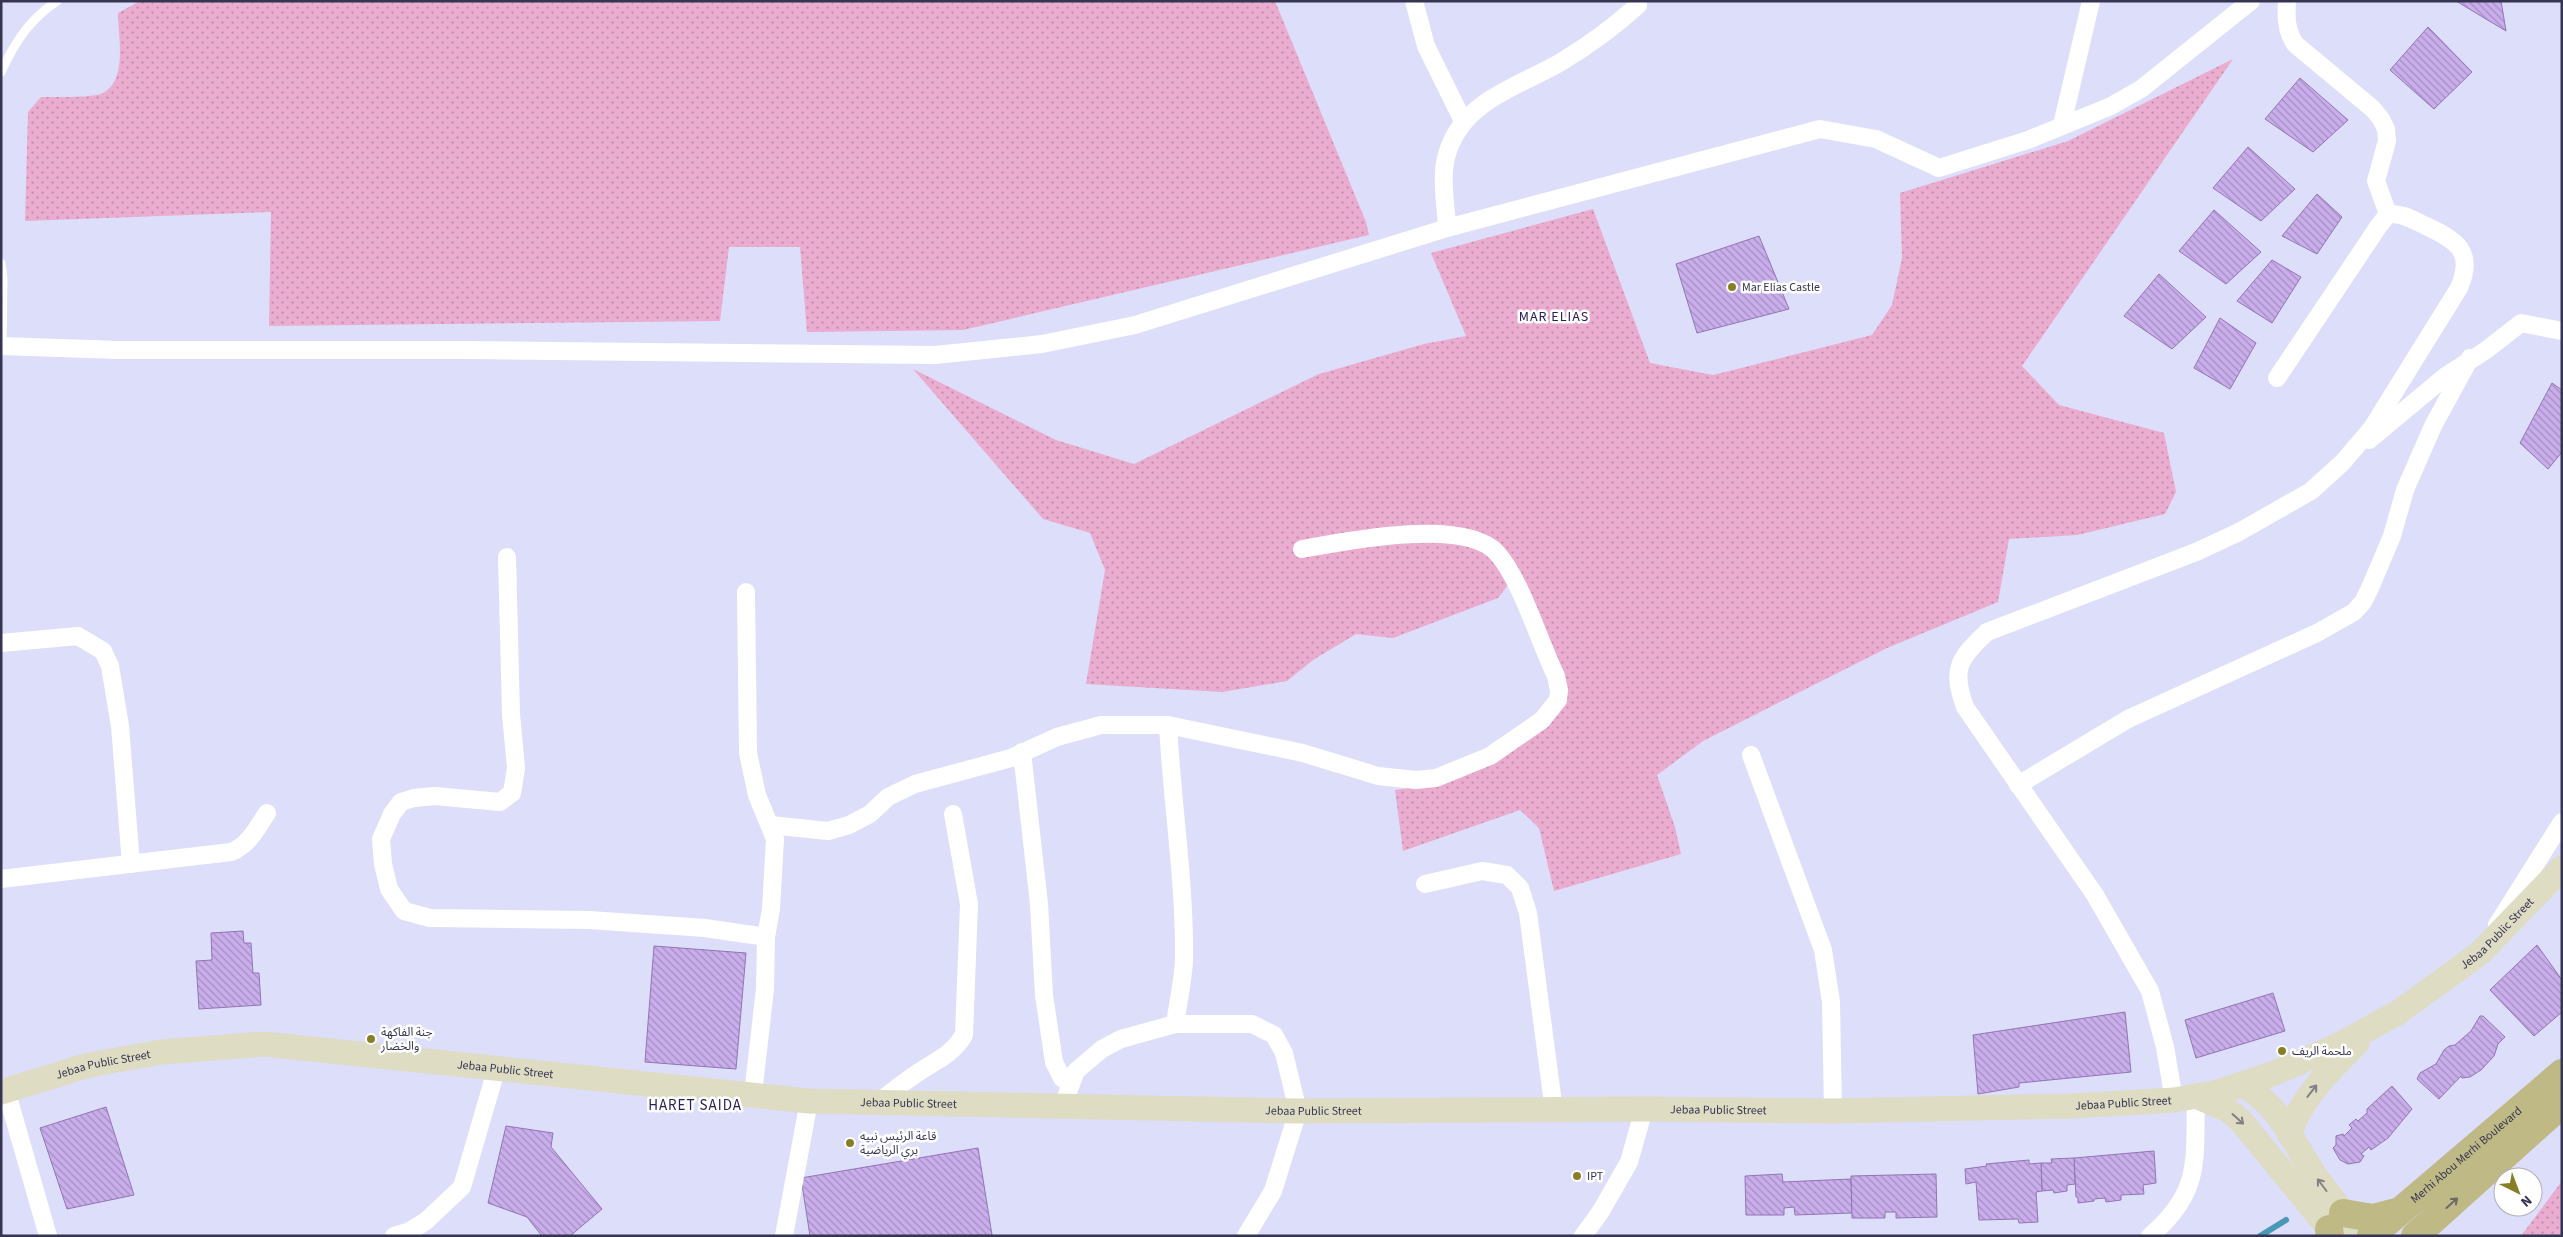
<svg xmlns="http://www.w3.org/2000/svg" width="2563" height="1237" font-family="'Source Sans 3','Noto Sans Arabic',sans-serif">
<defs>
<pattern id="grass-dots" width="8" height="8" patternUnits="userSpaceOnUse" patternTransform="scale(1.25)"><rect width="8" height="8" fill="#eaaccf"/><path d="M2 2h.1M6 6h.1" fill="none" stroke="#be8daa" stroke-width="1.8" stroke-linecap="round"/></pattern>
<pattern id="building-back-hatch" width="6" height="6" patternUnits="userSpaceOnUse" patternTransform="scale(1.25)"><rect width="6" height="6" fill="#c9aeeb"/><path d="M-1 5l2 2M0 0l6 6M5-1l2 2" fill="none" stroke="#a48ec1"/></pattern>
</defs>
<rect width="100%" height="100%" fill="#dddefa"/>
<g fill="url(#grass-dots)">
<path d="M140 1H1275L1366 222 1369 235 963 330 807 332 800 247H729L720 321 269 326 271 212 25 221 28 112 41 97C52 97 95 98 103 93 128 80 118 36 118 13Z"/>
<polygon points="2233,59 2022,366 2059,405 2164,433 2176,492 2165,514 2077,535 2009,539 1998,602 1887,648 1703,741 1657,775 1675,827 1681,854 1554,891 1539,828 1520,810 1403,851 1395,790 1440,784 1499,757 1565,682 1517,573 1498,598 1393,638 1356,634 1313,660 1287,681 1222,692 1086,684 1105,570 1090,533 1043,519 913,369 1056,440 1134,464 1319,374 1424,344 1466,336 1431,253 1593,209 1650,363 1713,375 1872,335 1892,305 1902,258 1900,193 2068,141"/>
<polygon points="2562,1181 2562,1236 2521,1236"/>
</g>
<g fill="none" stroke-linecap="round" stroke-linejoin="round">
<polyline stroke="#4999b6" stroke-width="6" points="2260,1236 2286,1220"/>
</g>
<g fill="url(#building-back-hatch)" stroke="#9275b4">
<polygon points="2456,1 2501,1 2506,31"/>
<polygon points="2428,27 2472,72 2434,109 2390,70"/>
<polygon points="2300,78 2348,120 2313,152 2265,119"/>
<polygon points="2248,147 2295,189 2261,221 2213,188"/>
<polygon points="2317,194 2342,217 2317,254 2282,236"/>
<polygon points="2214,210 2261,252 2226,284 2179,251"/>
<polygon points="1759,236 1789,309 1697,333 1676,264"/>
<polygon points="2272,260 2301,277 2272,323 2237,301"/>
<polygon points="2159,274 2206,317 2172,349 2124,316"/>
<polygon points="2220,318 2256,343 2230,389 2194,368"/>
<polygon points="2552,383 2562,390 2562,452 2548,469 2520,443"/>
<polygon points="243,931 244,943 251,943 253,973 259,973 261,1005 199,1009 196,961 212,960 211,933"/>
<polygon points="2537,945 2562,980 2562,1012 2534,1036 2490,990"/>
<polygon points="654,946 746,953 736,1069 645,1062"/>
<polygon points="2273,993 2285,1031 2196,1058 2185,1020"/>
<polygon points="2125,1012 2131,1072 2019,1083 2019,1087 1978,1094 1973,1035"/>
<polygon points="2480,1016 2483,1016 2505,1037 2498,1044 2494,1056 2481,1070 2470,1077 2462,1078 2461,1076 2439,1099 2417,1079 2420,1073 2436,1064 2444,1050 2449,1046 2455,1045 2471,1031"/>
<polygon points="2392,1086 2412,1109 2388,1138 2371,1150 2369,1147 2361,1154 2364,1156 2360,1162 2348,1164 2340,1160 2333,1148 2336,1145 2336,1136 2343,1134 2344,1136 2352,1128 2349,1125 2356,1119 2358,1121 2367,1113 2367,1109"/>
<polygon points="106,1107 134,1195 67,1209 40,1128"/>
<polygon points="506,1126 553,1133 551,1147 602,1209 570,1236 542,1236 527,1217 488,1203"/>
<polygon points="978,1148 992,1235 810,1236 801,1178"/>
<polygon points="2154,1151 2156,1183 2143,1185 2144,1194 2121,1195 2121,1200 2106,1202 2105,1198 2094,1199 2094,1201 2078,1203 2078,1197 2076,1197 2074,1158"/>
<polygon points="2074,1158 2075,1184 2067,1185 2067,1191 2054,1193 2053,1190 2042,1191 2041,1163 2052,1163 2051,1159"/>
<polygon points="2029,1160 2029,1164 2041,1163 2042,1191 2036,1192 2038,1222 2019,1223 2018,1219 1979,1220 1976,1182 1966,1184 1965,1169 1987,1166 1986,1164"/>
<polygon points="1782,1174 1783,1182 1851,1179 1852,1213 1795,1215 1794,1207 1784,1208 1784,1215 1746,1215 1745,1176"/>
<polygon points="1936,1174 1937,1217 1896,1218 1896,1212 1885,1212 1885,1218 1852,1218 1851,1176"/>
</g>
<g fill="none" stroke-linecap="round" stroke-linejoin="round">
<g stroke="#fff" stroke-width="9">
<path d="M1 72C15 42 29 20 57 1"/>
<polyline points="1,263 3,278 2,346"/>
</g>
<g stroke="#fff" stroke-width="18">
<polyline points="1414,1 1426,46 1463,121"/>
<path d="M2287 1C2286 18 2286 30 2295 44L2373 109 2381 119 2386 129 2387 141 2376 181 2388 214"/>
<polyline points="2062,125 2091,1"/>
<path d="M1447 228C1446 202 1439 173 1449 148 1467 99 1520 86 1561 62 1589 45 1614 27 1638 5L1637 1"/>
<polyline points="1,346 118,350 470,350 935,355 1042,344 1135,325 1447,228 1820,129 1876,139 1939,168 2028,140 2111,106 2141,89 2251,1"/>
<polyline points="2369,440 2447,375 2485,351 2521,323 2562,331"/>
<polyline points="507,557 511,714 516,768 512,793 500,802 435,796 414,798 401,802 392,814 381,839 383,864 389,889 404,911 430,918 589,920 705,928 766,937 765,989 753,1094"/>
<polyline points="746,592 748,753 757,795 775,839 771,909 766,937"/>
<polyline points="1,643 78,636 103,651 110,666 120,726 131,864"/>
<path d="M1168 725C1172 803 1185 882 1184 960 1183 981 1178 1003 1175 1024"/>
<polyline points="1022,752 1039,904 1044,995 1054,1062 1062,1078 1070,1084"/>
<polyline points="1751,755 1823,950 1831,1002 1833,1111"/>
<polyline points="2018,785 2128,719 2317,633 2354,612 2363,602 2370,588 2392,536 2405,490 2433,426 2470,358"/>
<path d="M770 825 828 831 849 825 870 814 888 797 915 784 1011 758 1057 737 1101 725H1168L1303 753 1378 776 1416 780 1436 778 1490 756 1542 720 1558 700 1559 690 1556 676C1539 641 1521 580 1497 553 1465 517 1346 541 1302 549"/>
<path d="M1 879 231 852C249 845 257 828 267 813"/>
<polyline points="1425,884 1482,871 1507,875 1520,888 1528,913 1554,1111"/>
<polyline points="2497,925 2562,822"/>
<polyline points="6,1090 48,1236"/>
<path d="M2174 1100 2165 1047 2150 991 2095 895 1965 707C1951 668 1959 659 1987 632L2196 552 2239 532 2311 491 2342 463 2372 428 2459 288C2475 251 2456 240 2426 226 2413 220 2403 213 2388 214L2378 227 2277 378"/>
<path d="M880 1101C893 1091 905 1081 919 1072 937 1060 952 1055 964 1035L969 904 953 814"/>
<polyline points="1063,1105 1076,1071 1102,1049 1121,1039 1175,1024 1252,1024 1274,1035 1284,1053 1298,1111 1273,1191 1246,1236"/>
<polyline points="394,1236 410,1231 426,1221 462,1187 497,1067"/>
<polyline points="784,1236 809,1101"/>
<polyline points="1583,1236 1601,1211 1629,1162 1644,1109"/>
<path d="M2150 1236C2203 1191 2194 1159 2196 1096"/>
</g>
<g stroke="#dedcc2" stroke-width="25">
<path d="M2242 1085C2281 1105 2292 1142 2316 1177 2329 1195 2343 1212 2358 1228"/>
<path id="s1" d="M1 1092 89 1065 161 1052 264 1044 809 1101 1298 1111 1644 1109 1833 1111 2072 1106 2174 1100 2215 1093 2270 1075 2339 1045 2399 1012 2480 953 2562 868"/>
<polyline points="2196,1096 2228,1110 2241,1121 2335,1236"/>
<path d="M2289 1134C2302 1097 2330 1070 2357 1043"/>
</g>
<g stroke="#beb985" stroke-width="28">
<polyline points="2343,1213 2373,1218 2400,1211"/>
<polyline points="2329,1229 2330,1236"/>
<path id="s2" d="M2371 1236 2562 1073"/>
<polyline points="2415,1236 2562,1104"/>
</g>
</g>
<defs><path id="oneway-shaft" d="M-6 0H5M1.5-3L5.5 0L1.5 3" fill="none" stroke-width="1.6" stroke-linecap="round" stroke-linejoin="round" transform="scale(1.25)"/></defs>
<g stroke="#828084">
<use href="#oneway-shaft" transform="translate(2312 1091) rotate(-52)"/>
<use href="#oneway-shaft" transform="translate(2238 1119) rotate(42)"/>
<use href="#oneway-shaft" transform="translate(2322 1185) rotate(-127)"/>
</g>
<use stroke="#6c6a66" href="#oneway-shaft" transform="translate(2452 1203) rotate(-42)"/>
<g fill="#877f26" stroke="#fff" stroke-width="2">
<circle cx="1732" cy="287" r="5"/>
<circle cx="371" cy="1039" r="5"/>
<circle cx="2282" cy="1051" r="5"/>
<circle cx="850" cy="1143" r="5"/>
<circle cx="1577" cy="1176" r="5"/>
</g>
<g text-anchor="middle" stroke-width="5" stroke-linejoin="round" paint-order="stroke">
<g font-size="12" fill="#363551" stroke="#fff" text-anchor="start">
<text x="1742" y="291">Mar Elias Castle</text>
<text x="381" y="1036">جنة الفاكهة<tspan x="381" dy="14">والخضار</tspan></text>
<text x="2292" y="1055">ملحمة الريف</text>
<text x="860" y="1140">قاعة الرئيس نبيه<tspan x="860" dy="14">بري الرياضية</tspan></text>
<text x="1587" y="1180">IPT</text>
</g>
<g font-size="12" fill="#363551" stroke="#fff">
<text dy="4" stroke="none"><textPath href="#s1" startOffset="2551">Jebaa Public Street</textPath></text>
<text dy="4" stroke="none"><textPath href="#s1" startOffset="106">Jebaa Public Street</textPath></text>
<text dy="4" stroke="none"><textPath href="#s1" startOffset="511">Jebaa Public Street</textPath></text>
<text dy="4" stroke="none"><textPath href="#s1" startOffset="916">Jebaa Public Street</textPath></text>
<text dy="4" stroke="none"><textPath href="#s1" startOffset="2131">Jebaa Public Street</textPath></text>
<text dy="4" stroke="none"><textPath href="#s1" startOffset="1726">Jebaa Public Street</textPath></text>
<text dy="4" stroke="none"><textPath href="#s1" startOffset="1321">Jebaa Public Street</textPath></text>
<text dy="4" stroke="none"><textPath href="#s2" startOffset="125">Merhi Abou Merhi Boulevard</textPath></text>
</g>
<g font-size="14" letter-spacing="1" fill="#272058" stroke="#fff">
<text x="1554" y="321">MAR ELIAS</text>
</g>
<g font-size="15" letter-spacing="1" fill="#272058" stroke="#fff">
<text x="695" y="1110">HARET SAIDA</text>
</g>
</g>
<rect width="2563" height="1237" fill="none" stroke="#363551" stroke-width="5"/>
<g transform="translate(2518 1192) rotate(138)"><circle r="24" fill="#ffffff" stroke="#afaeb9"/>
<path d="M0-4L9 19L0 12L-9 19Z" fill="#877f26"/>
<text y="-8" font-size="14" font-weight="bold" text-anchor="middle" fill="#363551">N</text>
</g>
</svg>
